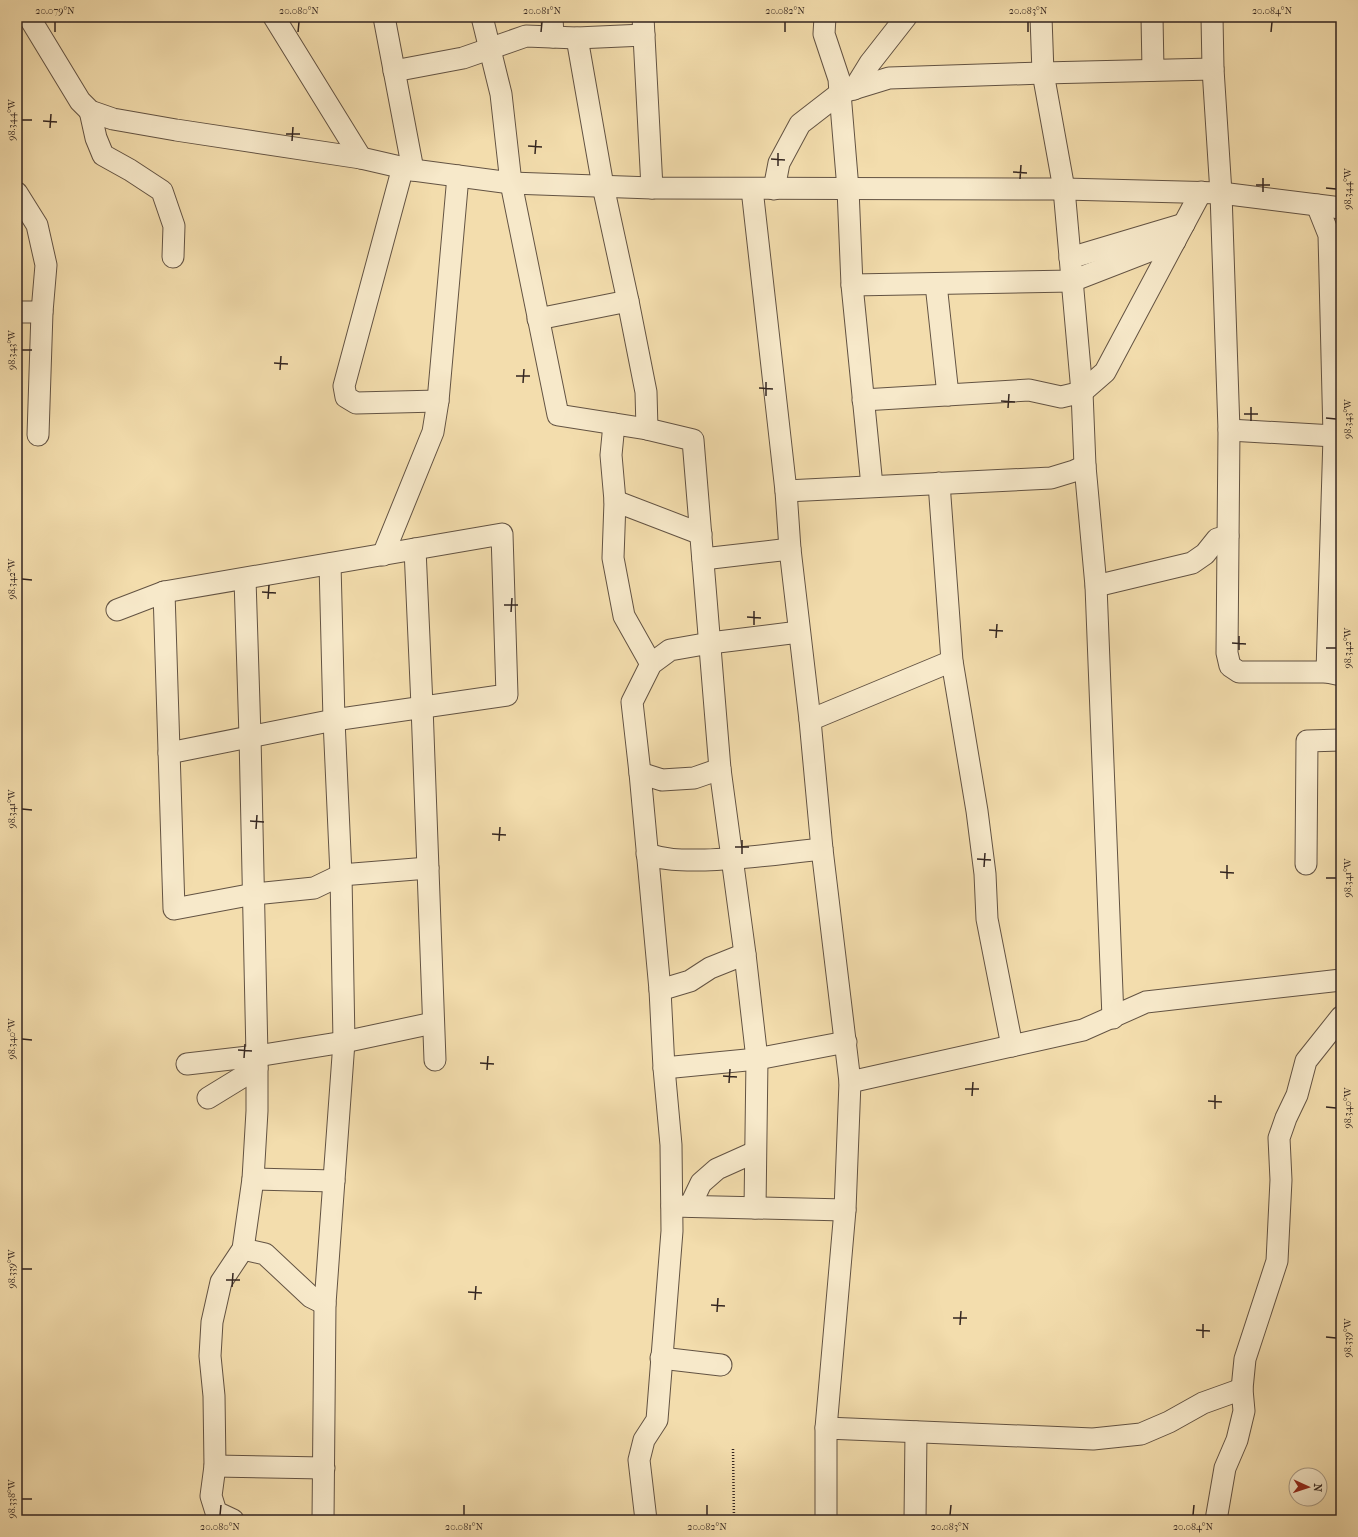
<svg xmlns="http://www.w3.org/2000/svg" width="1358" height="1537" font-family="'IM FELL French Canon',serif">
<rect width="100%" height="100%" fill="#f3ddad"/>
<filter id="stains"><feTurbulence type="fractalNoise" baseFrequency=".005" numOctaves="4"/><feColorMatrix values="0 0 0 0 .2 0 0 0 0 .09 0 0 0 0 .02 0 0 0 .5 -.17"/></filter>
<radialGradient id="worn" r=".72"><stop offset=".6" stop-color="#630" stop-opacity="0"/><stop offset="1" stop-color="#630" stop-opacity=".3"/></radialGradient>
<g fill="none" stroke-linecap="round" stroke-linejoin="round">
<defs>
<g id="minor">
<polyline points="29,17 80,101 90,111 113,119 176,130 361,158 413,170 511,183 652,188 1064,189 1221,193 1341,208"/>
<polyline points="274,17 361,158"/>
<polyline points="384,17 413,170"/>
<polyline points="482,17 501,94 511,183 558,415 647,429 693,440 720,769 745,954 757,1059 755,1208"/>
<polyline points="552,17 553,37"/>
<polyline points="643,17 652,188"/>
<polyline points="825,17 824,34 839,79 840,93 848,189 852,285 872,486"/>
<polyline points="1041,17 1043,73 1064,189 1082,392 1085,466 1096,586 1113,1018"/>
<polyline points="1152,17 1153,70"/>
<polyline points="1212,17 1213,69 1221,193 1229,430 1227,653 1230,666 1239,672 1327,672 1341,675"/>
<polyline points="577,38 603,186 628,301 646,392 647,429"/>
<polyline points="394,71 463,58 526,36 577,38 644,35"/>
<polyline points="854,89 870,63 906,17"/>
<polyline points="90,111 96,138 103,155 130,170 162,191 174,226 173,257"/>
<polyline points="403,167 344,386 346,397 356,403 438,401"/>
<polyline points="752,189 786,491 790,549 810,720 822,849 850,1082 845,1210 826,1428 826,1520"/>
<polyline points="774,189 779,163 800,124 840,93 889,78 1043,73 1213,69"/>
<polyline points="17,193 37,225 46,265 42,312 38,435"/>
<polyline points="1317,205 1329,235 1334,436 1327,672"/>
<polyline points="1070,258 1184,224"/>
<polyline points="936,284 948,395"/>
<polyline points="852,285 1072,281 1175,241"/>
<polyline points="17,312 42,312"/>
<polyline points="538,319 628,301"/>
<polyline points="863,400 1029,390 1061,397 1082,392 1105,372 1201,192"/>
<polyline points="614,424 611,455 615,501 613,558 624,616 651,664"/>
<polyline points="1229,430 1334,436"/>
<polyline points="939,483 952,661 977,811 985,874 987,919 1012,1046"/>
<polyline points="786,491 1051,478 1074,471 1085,466"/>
<polyline points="615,501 701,534"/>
<polyline points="415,549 422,706 435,1060"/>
<polyline points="383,555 433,432 438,401 458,176"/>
<polyline points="703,559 790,549"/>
<polyline points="1096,586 1192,563 1205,554 1217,539 1228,536"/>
<polyline points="164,592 174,909 254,894 314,888 341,875 428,868"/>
<polyline points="117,610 164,592 502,534 507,695 334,720 169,753"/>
<polyline points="810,720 952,661"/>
<polyline points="640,773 662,780 694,778 720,769"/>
<path d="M647 854C668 861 683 860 705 860 744 859 783 853 822 849"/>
<polyline points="1306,864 1307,741 1341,740"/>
<polyline points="660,990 690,981 710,968 745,954"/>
<polyline points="187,1064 257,1056 344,1042 433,1023"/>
<polyline points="664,1068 757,1059 846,1042"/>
<polyline points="850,1082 1083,1030 1146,1002 1341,980"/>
<polyline points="208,1098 257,1068"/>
<polyline points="253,1179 334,1181"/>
<polyline points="672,1206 845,1210"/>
<polyline points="690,1206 701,1183 717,1169 755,1152"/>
<polyline points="243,1249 265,1254 311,1297 325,1304"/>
<polyline points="661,1358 721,1365"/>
<polyline points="826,1428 1093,1439 1141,1434 1169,1422 1203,1403 1242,1389"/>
<polyline points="215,1466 324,1468"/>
<polyline points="233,1520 216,1512 211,1496 215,1466 214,1396 210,1356 212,1322 221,1282 243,1249 253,1179 257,1111 257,1056 250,736 245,579"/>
<polyline points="323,1520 325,1304 344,1042 341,875 334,720 330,564"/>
<polyline points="646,1520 639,1460 644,1440 657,1420 672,1231 671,1145 664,1068 660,990 640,773 632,702 651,664 670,650 710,643 799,632"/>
<polyline points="915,1520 916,1432"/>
<polyline points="1216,1520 1225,1468 1237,1440 1244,1411 1242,1389 1245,1359 1277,1261 1281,1180 1279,1138 1286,1118 1297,1095 1306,1061 1341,1017"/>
</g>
</defs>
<use href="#minor" stroke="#635343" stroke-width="23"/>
<polyline stroke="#332520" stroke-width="2.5" stroke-dasharray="1 2" stroke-linecap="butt" points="733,1449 734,1520"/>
<use href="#minor" stroke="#f7e9ca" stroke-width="21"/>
</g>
<path fill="none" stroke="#332520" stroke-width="1.5" d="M55 32V22M298 32 299 22M541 32 542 22M785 32V22M1028 32V22M1271 32 1272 22M22 120H32M43 121 57 122M50 128 51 114M286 134H300M292 141 293 127M528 146 542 147M535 154 536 140M771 159 785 160M778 166V153M1013 172 1027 173M1020 179 1021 165M1256 185H1270M1326 188 1336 189M1263 192V178M22 350H32M274 363 288 364M280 370 281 356M516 376H530M523 383 524 369M759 388 773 389M766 396V382M1001 401 1015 402M1008 408 1009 394M1244 414H1258M1326 418 1336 419M1251 421V407M22 579 32 580M262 592 276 593M268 599 269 585M504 605H518M511 612 512 598M747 617 761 618M754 625V611M989 630 1003 631M996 638 997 624M1232 643 1246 644M1326 648H1336M1239 650V636M22 809 32 810M250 821 264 822M256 829 257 815M492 834 506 835M499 841 500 827M735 847H749M742 854V840M977 859 991 860M984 867 985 853M1220 872 1234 873M1326 878H1336M1227 879V865M22 1039 32 1040M238 1050 252 1051M244 1058 245 1044M480 1063 494 1064M487 1070 488 1056M723 1076 737 1077M729 1083 730 1069M965 1089H979M972 1096 973 1082M1208 1101 1222 1102M1326 1107 1336 1108M1215 1109V1095M22 1269H32M226 1280H240M232 1287 233 1273M468 1292 482 1293M475 1300 476 1286M711 1305 725 1306M717 1312 718 1298M953 1318H967M960 1325 961 1311M1196 1330 1210 1331M1326 1337 1336 1338M1203 1338V1324M22 1499H32M220 1515 221 1505M464 1515V1505M707 1515V1505M950 1515 951 1505M1193 1515 1194 1505"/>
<rect width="1358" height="1537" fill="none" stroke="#f3ddad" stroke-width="44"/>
<g transform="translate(1308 1487) rotate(93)"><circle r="19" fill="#f7e9ca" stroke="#a99b86"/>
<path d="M0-3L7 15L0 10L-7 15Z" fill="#8f2418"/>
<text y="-6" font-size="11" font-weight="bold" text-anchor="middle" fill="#332520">N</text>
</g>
<rect x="22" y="22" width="1314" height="1493" fill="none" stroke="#332520" stroke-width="1.5"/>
<g font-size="10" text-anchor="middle" fill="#332520">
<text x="55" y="14">20.079°N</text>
<text x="299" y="14">20.080°N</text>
<text x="542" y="14">20.081°N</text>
<text x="785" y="14">20.082°N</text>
<text x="1028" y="14">20.083°N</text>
<text x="1272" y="14">20.084°N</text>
<text transform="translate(11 120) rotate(-90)" y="4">98.344°W</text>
<text transform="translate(1347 189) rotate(-90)" y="4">98.344°W</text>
<text transform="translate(11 350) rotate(-90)" y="4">98.343°W</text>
<text transform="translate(1347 419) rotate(-90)" y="4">98.343°W</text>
<text transform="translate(11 579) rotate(-90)" y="4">98.342°W</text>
<text transform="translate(1347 648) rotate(-90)" y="4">98.342°W</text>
<text transform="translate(11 809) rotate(-90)" y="4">98.341°W</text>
<text transform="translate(1347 878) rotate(-90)" y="4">98.341°W</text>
<text transform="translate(11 1039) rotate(-90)" y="4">98.340°W</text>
<text transform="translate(1347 1108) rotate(-90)" y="4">98.340°W</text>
<text transform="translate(11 1269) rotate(-90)" y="4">98.339°W</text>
<text transform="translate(1347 1338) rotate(-90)" y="4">98.339°W</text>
<text transform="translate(11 1499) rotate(-90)" y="4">98.338°W</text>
<text x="220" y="1530">20.080°N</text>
<text x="464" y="1530">20.081°N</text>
<text x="707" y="1530">20.082°N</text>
<text x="950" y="1530">20.083°N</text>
<text x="1193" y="1530">20.084°N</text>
</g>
<rect width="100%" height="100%" filter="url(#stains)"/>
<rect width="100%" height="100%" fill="url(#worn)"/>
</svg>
